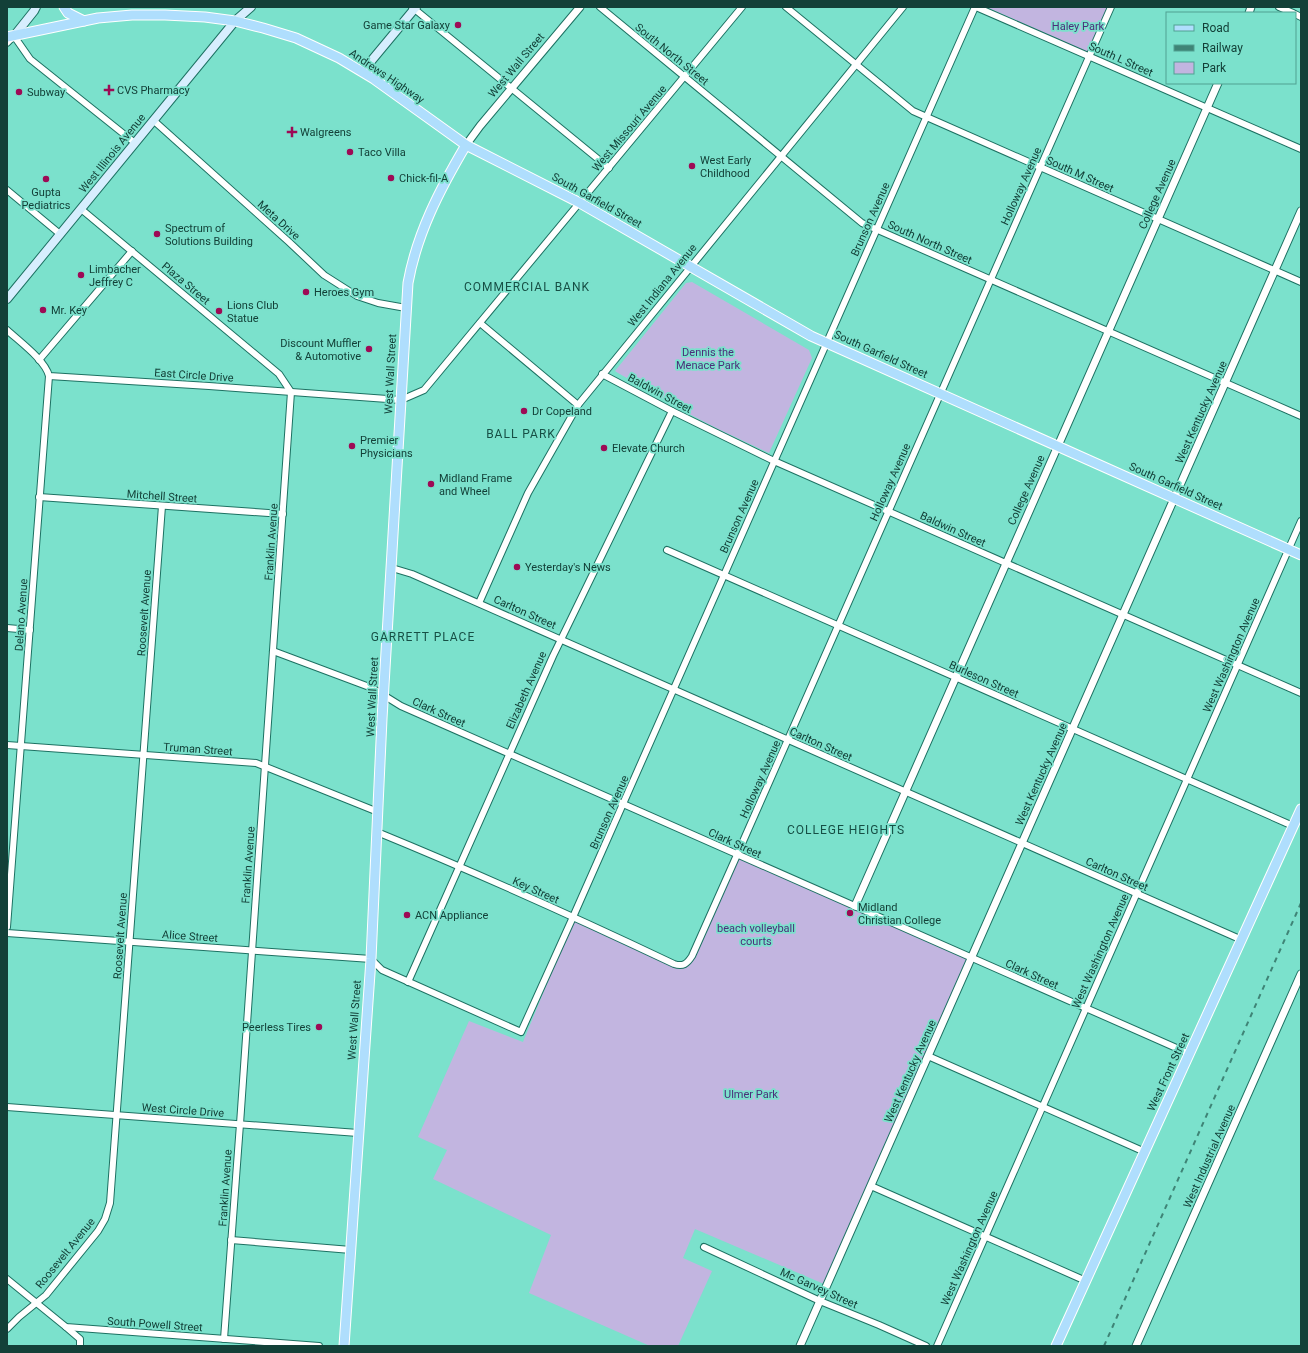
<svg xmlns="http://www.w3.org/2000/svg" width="1308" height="1353" font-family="Roboto,sans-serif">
<rect width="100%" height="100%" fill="#7be1cc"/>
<g fill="#c2b5e0">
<polygon points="986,7 1108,7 1088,52"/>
<polygon points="692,282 809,350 812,358 769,453 718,429 668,403 669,402 618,373 615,371 686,283"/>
<polygon points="738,856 969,958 824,1284 695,1229 683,1258 712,1271 678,1346 650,1346 529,1293 551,1235 433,1179 447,1150 418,1137 469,1021 523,1042 572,923 575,920 684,966"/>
</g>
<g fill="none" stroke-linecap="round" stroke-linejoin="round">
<defs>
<g id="minor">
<polyline points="412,7 609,168"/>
<polyline points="600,7 862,223 1301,416"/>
<polyline points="786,7 913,111 1301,282"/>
<polyline points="976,7 1301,149"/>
<polyline points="1279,7 1293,13"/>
<polyline points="1295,14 1301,17"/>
<polyline points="7,43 14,36 30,59 135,143"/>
<polyline points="153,120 289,242 324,275 357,296 378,303 406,308"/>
<polyline points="7,190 60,234"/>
<polyline points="81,209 279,374 291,392 240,1124 224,1339"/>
<polyline points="480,323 578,405"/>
<path d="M7 330C20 342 45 360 49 376L209 386 401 400 424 390 742 7"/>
<polyline points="39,360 132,251"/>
<polyline points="602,374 672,411 774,461 1301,693"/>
<polyline points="39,497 283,514"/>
<polyline points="667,550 1293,826"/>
<polyline points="392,568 412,574 1242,940"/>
<polyline points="479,603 528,493 578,405 903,7"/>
<polyline points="7,628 30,630"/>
<polyline points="273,651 372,688 401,706 1190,1054"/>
<polyline points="7,745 256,763 378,812"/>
<path d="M377 832C477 873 577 918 674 964 683 967 687 964 692 956L737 855 1111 7"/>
<polyline points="7,927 49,376"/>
<polyline points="7,933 371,959 382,970 521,1032 573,917 975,7"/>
<polyline points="408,982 553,656 672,411"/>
<polyline points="928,1056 1145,1152"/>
<polyline points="7,1107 358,1133"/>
<polyline points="871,1186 1086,1281"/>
<polyline points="231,1240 351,1250"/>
<polyline points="704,1247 820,1301 879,1325 926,1346"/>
<polyline points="7,1279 66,1327 319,1346"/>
<polyline points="66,1327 80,1339 80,1346"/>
<polyline points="7,1329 19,1317 46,1295 98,1231 105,1219 110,1203 162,506"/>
<polyline points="937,1346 1301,521"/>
</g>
<g id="tertiary">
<polyline points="1249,13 1251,7"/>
<polyline points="466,145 480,126 580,7"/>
<polyline points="855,906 1218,83"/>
<polyline points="800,1346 1301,211"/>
<polyline points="1136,1346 1301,974"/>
</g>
<g id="secondary">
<polyline points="14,36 34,11 36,7"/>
<polyline points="362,72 416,7"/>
<polyline points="7,299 235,21 251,7"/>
</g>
<g id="primary">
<polyline points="64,7 68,13 84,21"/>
<polyline points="7,37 98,18 132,15 165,15 205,17 235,21 263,28 296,38 339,58 374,79 466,145 580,203 811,336 1301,555"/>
<path d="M344 1346 371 959 382 719 408 283C417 233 440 189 466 145"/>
<polyline points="1056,1346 1301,809"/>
</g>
</defs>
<use href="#minor" stroke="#1d7162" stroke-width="8"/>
<use href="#tertiary" stroke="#1d7162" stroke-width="9"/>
<use href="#secondary" stroke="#1d7162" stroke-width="10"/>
<use href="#primary" stroke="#fff" stroke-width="11"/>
<use href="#minor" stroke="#fff" stroke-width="6"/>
<use href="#tertiary" stroke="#fff" stroke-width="7"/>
<use href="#secondary" stroke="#d7eefe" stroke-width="8"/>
<use href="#primary" stroke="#afdefd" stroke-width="9"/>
<polyline stroke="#3f8476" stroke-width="2" stroke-dasharray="5 5" stroke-linecap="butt" points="1104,1346 1301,903"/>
</g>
<g fill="#9d0a55" stroke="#7be1cc" stroke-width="1.5">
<circle cx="458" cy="25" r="4"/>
<path d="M107 84h4v4h4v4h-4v4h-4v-4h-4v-4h4z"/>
<circle cx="19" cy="92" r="4"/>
<path d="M290 126h4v4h4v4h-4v4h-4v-4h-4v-4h4z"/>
<circle cx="350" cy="152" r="4"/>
<circle cx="692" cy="166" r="4"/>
<circle cx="391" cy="178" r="4"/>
<circle cx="46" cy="179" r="4"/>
<circle cx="157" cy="234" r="4"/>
<circle cx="81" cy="275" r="4"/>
<circle cx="306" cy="292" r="4"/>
<circle cx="43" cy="310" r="4"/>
<circle cx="219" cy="311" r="4"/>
<circle cx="369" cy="349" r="4"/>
<circle cx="524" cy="411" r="4"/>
<circle cx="352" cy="446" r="4"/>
<circle cx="604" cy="448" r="4"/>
<circle cx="431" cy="484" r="4"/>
<circle cx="517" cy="567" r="4"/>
<circle cx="850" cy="913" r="4"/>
<circle cx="407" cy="915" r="4"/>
<circle cx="319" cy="1027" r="4"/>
</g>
<g text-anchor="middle" stroke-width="3.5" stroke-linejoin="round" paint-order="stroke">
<g font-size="11" fill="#134038" stroke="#7be1cc" text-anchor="start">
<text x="450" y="29" text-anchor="end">Game Star Galaxy</text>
<text x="117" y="94">CVS Pharmacy</text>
<text x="27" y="96">Subway</text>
<text x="300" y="136">Walgreens</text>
<text x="358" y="156">Taco Villa</text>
<text x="700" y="164">West Early<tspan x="700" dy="13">Childhood</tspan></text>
<text x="399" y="182">Chick-fil-A</text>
<text x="46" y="196" text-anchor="middle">Gupta<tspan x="46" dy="13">Pediatrics</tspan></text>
<text x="165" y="232">Spectrum of<tspan x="165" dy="13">Solutions Building</tspan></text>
<text x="89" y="273">Limbacher<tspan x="89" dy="13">Jeffrey C</tspan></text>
<text x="314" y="296">Heroes Gym</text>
<text x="227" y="309">Lions Club<tspan x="227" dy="13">Statue</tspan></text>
<text x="51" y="314">Mr. Key</text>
<text x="361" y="347" text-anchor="end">Discount Muffler<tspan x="361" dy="13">&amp; Automotive</tspan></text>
<text x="532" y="415">Dr Copeland</text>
<text x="360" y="444">Premier<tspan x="360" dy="13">Physicians</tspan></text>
<text x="612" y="452">Elevate Church</text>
<text x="439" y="482">Midland Frame<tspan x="439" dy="13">and Wheel</tspan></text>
<text x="525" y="571">Yesterday's News</text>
<text x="858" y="911">Midland<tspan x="858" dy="13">Christian College</tspan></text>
<text x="415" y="919">ACN Appliance</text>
<text x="311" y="1031" text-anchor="end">Peerless Tires</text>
</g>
<g font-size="11" fill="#4c2e7a" stroke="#7be1cc">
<text x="1078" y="30">Haley Park</text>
<text x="708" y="356">Dennis the<tspan x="708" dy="13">Menace Park</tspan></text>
<text x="756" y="932">beach volleyball<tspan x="756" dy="13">courts</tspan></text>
<text x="751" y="1098">Ulmer Park</text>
</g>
<g font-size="11" fill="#134038" stroke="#7be1cc">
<text transform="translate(672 54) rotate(39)" y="4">South North Street</text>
<text transform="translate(1121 59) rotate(24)" y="4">South L Street</text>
<text transform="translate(516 65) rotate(-50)" y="4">West Wall Street</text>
<text transform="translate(387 76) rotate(34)" y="4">Andrews Highway</text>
<text transform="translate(629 128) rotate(-50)" y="4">West Missouri Avenue</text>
<text transform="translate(112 153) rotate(-51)" y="4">West Illinois Avenue</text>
<text transform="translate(1080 174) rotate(24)" y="4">South M Street</text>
<text transform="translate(1021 186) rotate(-66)" y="4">Holloway Avenue</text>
<text transform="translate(1157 194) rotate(-66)" y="4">College Avenue</text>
<text transform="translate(597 200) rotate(29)" y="4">South Garfield Street</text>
<text transform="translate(870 219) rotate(-66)" y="4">Brunson Avenue</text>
<text transform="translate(279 220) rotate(42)" y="4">Meta Drive</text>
<text transform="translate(930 242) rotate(24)" y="4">South North Street</text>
<text transform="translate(186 283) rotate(40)" y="4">Plaza Street</text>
<text transform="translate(662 285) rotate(-51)" y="4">West Indiana Avenue</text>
<text transform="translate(881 354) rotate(24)" y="4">South Garfield Street</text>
<text transform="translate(390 374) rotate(-87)" y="4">West Wall Street</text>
<text transform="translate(194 375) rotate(4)" y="4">East Circle Drive</text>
<text transform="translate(660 393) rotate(28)" y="4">Baldwin Street</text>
<text transform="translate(1201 412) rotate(-66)" y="4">West Kentucky Avenue</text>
<text transform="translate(890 482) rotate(-66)" y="4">Holloway Avenue</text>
<text transform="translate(1176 486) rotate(24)" y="4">South Garfield Street</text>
<text transform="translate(1026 490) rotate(-66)" y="4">College Avenue</text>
<text transform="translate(162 496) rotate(4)" y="4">Mitchell Street</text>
<text transform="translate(739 516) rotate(-66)" y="4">Brunson Avenue</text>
<text transform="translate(953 529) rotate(24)" y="4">Baldwin Street</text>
<text transform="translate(271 542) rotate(-86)" y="4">Franklin Avenue</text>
<text transform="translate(525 612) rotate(24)" y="4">Carlton Street</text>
<text transform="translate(144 613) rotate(-86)" y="4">Roosevelt Avenue</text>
<text transform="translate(21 615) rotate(-86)" y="4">Delano Avenue</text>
<text transform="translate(1231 655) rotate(-66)" y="4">West Washington Avenue</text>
<text transform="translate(984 679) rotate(24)" y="4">Burleson Street</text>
<text transform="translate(526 690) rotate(-66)" y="4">Elizabeth Avenue</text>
<text transform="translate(372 697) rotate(-87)" y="4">West Wall Street</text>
<text transform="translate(439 712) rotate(24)" y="4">Clark Street</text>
<text transform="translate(821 744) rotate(24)" y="4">Carlton Street</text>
<text transform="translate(198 749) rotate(4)" y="4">Truman Street</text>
<text transform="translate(1041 774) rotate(-66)" y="4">West Kentucky Avenue</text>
<text transform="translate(760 779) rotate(-66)" y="4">Holloway Avenue</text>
<text transform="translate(609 812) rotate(-66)" y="4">Brunson Avenue</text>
<text transform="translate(735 843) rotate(24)" y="4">Clark Street</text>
<text transform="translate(248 865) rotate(-86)" y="4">Franklin Avenue</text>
<text transform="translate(1117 874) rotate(24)" y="4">Carlton Street</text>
<text transform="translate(536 890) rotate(24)" y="4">Key Street</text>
<text transform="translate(120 936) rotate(-86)" y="4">Roosevelt Avenue</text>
<text transform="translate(190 936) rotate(4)" y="4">Alice Street</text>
<text transform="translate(1100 951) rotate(-66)" y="4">West Washington Avenue</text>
<text transform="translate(1032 974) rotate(24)" y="4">Clark Street</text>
<text transform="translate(354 1020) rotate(-86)" y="4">West Wall Street</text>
<text transform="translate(910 1071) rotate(-66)" y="4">West Kentucky Avenue</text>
<text transform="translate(1168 1072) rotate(-65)" y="4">West Front Street</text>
<text transform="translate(183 1110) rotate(4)" y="4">West Circle Drive</text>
<text transform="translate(1209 1156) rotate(-66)" y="4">West Industrial Avenue</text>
<text transform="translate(225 1188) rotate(-86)" y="4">Franklin Avenue</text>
<text transform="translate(969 1248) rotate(-66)" y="4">West Washington Avenue</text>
<text transform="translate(65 1253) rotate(-51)" y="4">Roosevelt Avenue</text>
<text transform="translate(819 1288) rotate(24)" y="4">Mc Garvey Street</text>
<text transform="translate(155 1324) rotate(4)" y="4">South Powell Street</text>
</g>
<g font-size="12" letter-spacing="1" fill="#164f45" stroke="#7be1cc">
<text x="527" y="291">COMMERCIAL BANK</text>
<text x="521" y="438">BALL PARK</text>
<text x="423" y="641">GARRETT PLACE</text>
<text x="846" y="834">COLLEGE HEIGHTS</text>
</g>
</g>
<rect width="1308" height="1353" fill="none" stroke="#134038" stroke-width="16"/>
<rect x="1166" y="12" width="130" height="72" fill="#7be1cc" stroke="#51a191"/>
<rect x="1174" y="25" width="20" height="6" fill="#afdefd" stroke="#51a191"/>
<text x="1202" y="32" font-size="12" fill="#134038">Road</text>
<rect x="1174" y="45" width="20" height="6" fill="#3f8476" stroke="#51a191"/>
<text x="1202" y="52" font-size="12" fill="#134038">Railway</text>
<rect x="1174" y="62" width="20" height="12" fill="#c2b5e0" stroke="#51a191"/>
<text x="1202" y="72" font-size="12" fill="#134038">Park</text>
</svg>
